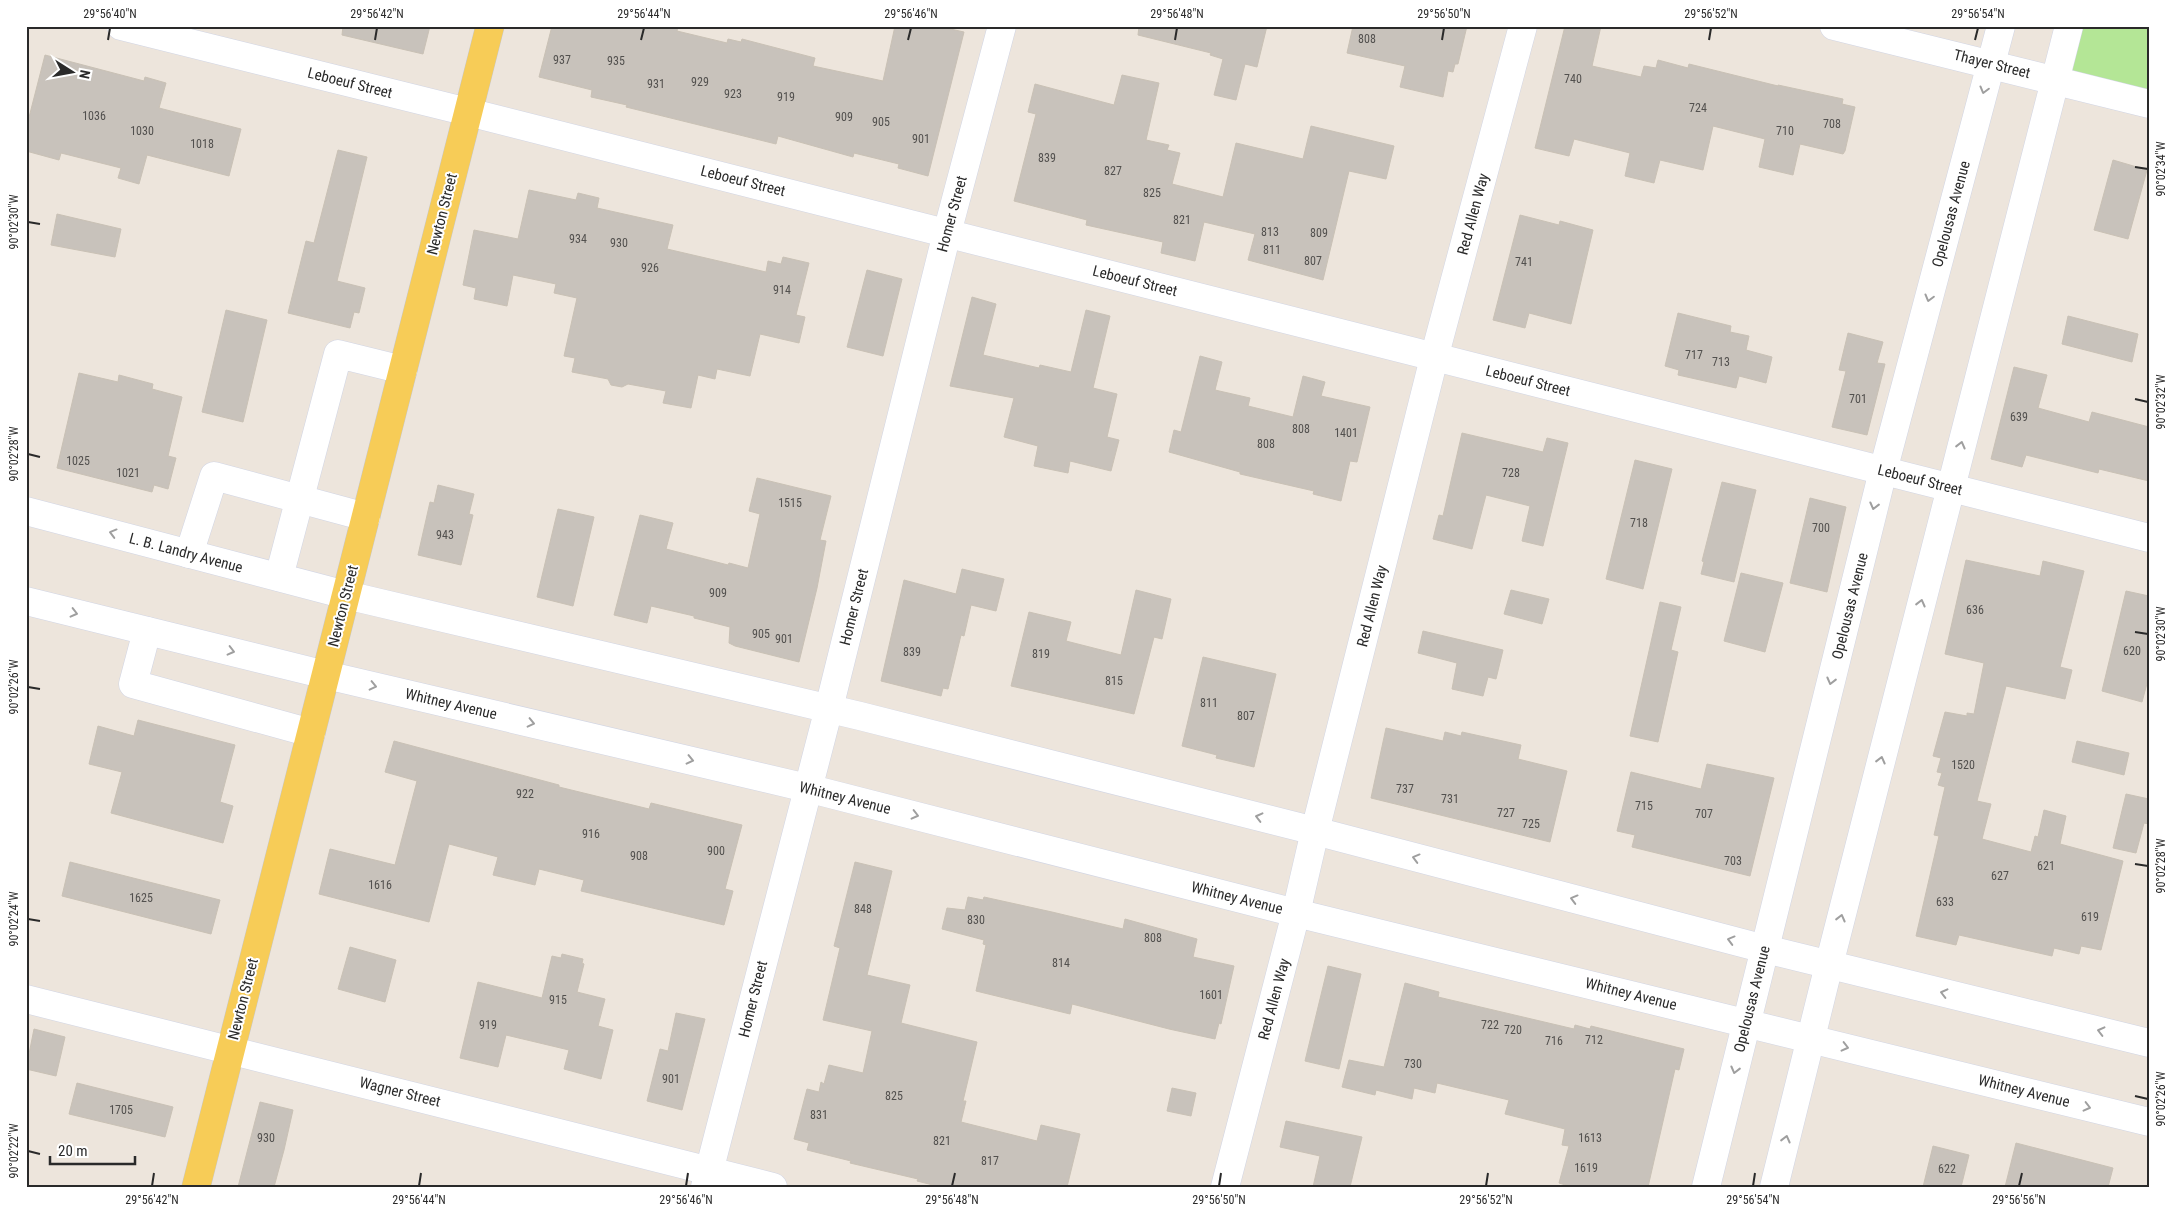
<svg xmlns="http://www.w3.org/2000/svg" width="2175" height="1213" font-family="'Roboto Condensed',sans-serif">
<rect width="100%" height="100%" fill="#ede5dc"/>
<polygon fill="#b4e696" points="2069,26 2149,26 2149,104 2055,80"/>
<g fill="#c8c2bb" stroke="#c9c1b5">
<polygon points="343,26 430,26 423,54 342,35"/>
<polygon points="552,26 678,26 677,31 727,43 728,39 741,42 742,39 815,58 813,66 883,81 895,26 937,26 964,32 928,176 898,168 899,164 854,153 853,157 778,136 776,144 626,107 627,105 591,97 592,90 539,77"/>
<polygon points="1139,26 1267,26 1257,67 1245,64 1236,100 1214,95 1223,59 1210,55 1211,53 1138,35"/>
<polygon points="1353,26 1467,26 1458,64 1455,64 1453,72 1448,71 1443,97 1400,87 1405,66 1347,53"/>
<polygon points="1565,26 1601,26 1592,66 1641,77 1644,66 1656,68 1658,60 1688,68 1689,64 1778,86 1778,85 1843,99 1842,104 1855,107 1845,151 1843,154 1800,144 1793,175 1759,167 1765,139 1713,126 1703,170 1660,160 1654,183 1625,176 1630,153 1574,139 1569,156 1535,148"/>
<polygon points="45,55 144,81 145,77 166,83 159,108 241,129 229,176 147,155 139,184 118,178 121,168 61,153 59,160 26,151 26,129"/>
<polygon points="1122,75 1159,83 1146,140 1169,145 1167,150 1180,153 1172,184 1223,197 1236,143 1303,159 1311,126 1394,146 1386,179 1349,171 1323,280 1248,260 1255,234 1204,222 1195,261 1161,253 1163,242 1086,225 1087,220 1014,201 1036,114 1028,112 1035,84 1114,105"/>
<polygon points="338,150 367,157 337,281 365,288 359,313 354,312 350,328 288,313 306,241 314,243"/>
<polygon points="2113,160 2147,170 2128,239 2094,230"/>
<polygon points="529,190 576,200 578,193 599,198 597,208 673,225 667,249 766,272 768,261 781,264 783,257 809,263 796,315 805,317 799,343 760,334 750,376 717,369 715,379 698,375 691,408 663,403 666,391 628,384 622,387 611,385 608,379 572,372 575,358 564,356 577,298 554,293 556,284 513,275 507,306 474,299 476,288 463,285 474,230 518,239"/>
<polygon points="57,214 121,229 115,257 51,245"/>
<polygon points="1520,215 1559,225 1560,221 1593,230 1571,324 1529,313 1525,328 1493,320"/>
<polygon points="867,270 902,279 883,356 847,347"/>
<polygon points="972,297 996,304 983,355 1039,368 1040,365 1071,372 1086,310 1110,316 1093,388 1117,394 1107,437 1119,440 1111,471 1070,461 1068,473 1034,466 1038,446 1004,437 1014,398 950,386"/>
<polygon points="226,310 267,320 243,422 202,412"/>
<polygon points="1678,313 1731,326 1730,332 1749,336 1746,350 1772,357 1766,383 1739,376 1736,388 1678,375 1679,370 1665,366"/>
<polygon points="2068,316 2138,334 2132,362 2062,344"/>
<polygon points="1848,333 1883,342 1877,363 1885,364 1867,435 1832,427 1846,371 1839,370"/>
<polygon points="1200,356 1222,362 1215,390 1250,398 1248,406 1293,417 1303,376 1325,382 1321,396 1370,407 1357,462 1350,461 1341,501 1313,494 1314,491 1240,474 1240,472 1169,452 1174,430 1181,432"/>
<polygon points="2014,367 2047,375 2038,408 2089,422 2092,412 2149,427 2149,481 2099,469 2098,473 2026,455 2022,467 1991,459"/>
<polygon points="79,373 118,382 119,375 153,384 152,389 182,397 168,456 176,458 168,489 154,485 152,492 57,468"/>
<polygon points="1462,433 1543,452 1547,438 1568,443 1543,546 1522,541 1530,506 1486,495 1472,549 1433,539 1439,515 1443,516"/>
<polygon points="1635,460 1672,469 1643,589 1606,579"/>
<polygon points="757,478 831,496 820,540 826,541 817,588 799,662 735,646 729,643 730,627 694,618 694,616 651,606 647,623 614,615 640,515 673,523 666,549 728,565 729,563 748,568 760,514 749,511"/>
<polygon points="1722,482 1756,490 1734,582 1701,574 1704,562 1702,561"/>
<polygon points="438,485 474,494 469,514 473,515 461,565 418,555 430,502 434,503"/>
<polygon points="1810,498 1846,507 1827,592 1790,583"/>
<polygon points="558,509 594,517 573,606 537,597"/>
<polygon points="1966,560 2040,576 2043,561 2084,571 2060,667 2072,670 2065,699 2006,686 1977,801 1991,804 1982,839 2031,852 2035,836 2038,837 2044,810 2066,816 2060,844 2123,861 2101,950 2081,946 2079,954 2054,948 2052,956 1959,935 1956,945 1916,936 1939,836 1934,835 1945,787 1938,785 1942,773 1937,772 1941,758 1933,756 1945,712 1967,716 1967,713 1974,714 1984,663 1945,654"/>
<polygon points="962,569 1004,579 996,611 971,605 964,636 961,635 948,689 943,688 941,696 881,681 904,580 956,594"/>
<polygon points="1741,573 1783,583 1765,652 1724,641"/>
<polygon points="1136,590 1171,599 1162,639 1154,637 1134,714 1011,686 1029,612 1071,622 1066,641 1121,655"/>
<polygon points="1511,590 1549,599 1542,624 1504,614"/>
<polygon points="2126,591 2149,596 2149,676 2142,702 2102,691"/>
<polygon points="1660,602 1681,607 1671,650 1678,652 1658,742 1630,736"/>
<polygon points="1423,631 1503,650 1496,679 1488,677 1483,696 1452,689 1457,663 1418,653"/>
<polygon points="1203,657 1276,674 1254,767 1216,758 1217,755 1182,746"/>
<polygon points="138,720 235,745 220,802 233,806 223,843 111,813 122,772 89,764 98,726 134,736"/>
<polygon points="1386,728 1443,741 1445,732 1461,736 1462,732 1521,745 1518,759 1567,771 1550,842 1371,798"/>
<polygon points="394,741 559,785 559,787 649,809 651,803 742,825 725,889 733,891 724,925 581,891 584,880 539,869 535,885 493,875 498,857 449,844 429,922 319,894 330,849 395,865 417,781 385,772"/>
<polygon points="2077,741 2129,753 2124,775 2072,762"/>
<polygon points="1707,764 1774,778 1750,876 1632,847 1635,835 1617,831 1631,772 1701,789"/>
<polygon points="2126,794 2149,799 2149,824 2144,823 2136,853 2113,848"/>
<polygon points="70,862 220,900 211,934 62,896"/>
<polygon points="855,862 892,871 867,975 910,985 901,1023 977,1042 963,1101 966,1101 961,1122 1037,1141 1041,1125 1080,1134 1067,1187 941,1187 917,1181 918,1179 850,1163 851,1161 807,1150 809,1143 794,1139 807,1089 819,1092 821,1082 824,1084 829,1065 863,1073 872,1031 823,1020 840,948 834,946"/>
<polygon points="968,897 983,900 984,897 1052,912 1123,929 1125,919 1197,939 1193,957 1234,966 1221,1024 1219,1023 1215,1039 1169,1029 1072,1004 1070,1014 976,991 986,945 983,944 984,940 942,929 947,908 965,910"/>
<polygon points="350,947 396,960 385,1002 338,989"/>
<polygon points="562,954 583,959 582,963 584,964 577,992 605,999 598,1026 613,1030 601,1079 564,1069 569,1050 506,1035 498,1067 460,1058 478,982 542,998 552,956 561,958"/>
<polygon points="1328,966 1361,974 1339,1069 1305,1061"/>
<polygon points="1405,983 1439,992 1438,997 1574,1029 1575,1025 1590,1029 1591,1026 1684,1049 1679,1070 1675,1069 1648,1187 1572,1187 1559,1183 1569,1146 1562,1145 1565,1129 1505,1114 1509,1100 1437,1083 1435,1093 1414,1088 1412,1099 1376,1090 1375,1095 1342,1087 1349,1060 1384,1067"/>
<polygon points="676,1013 705,1019 682,1110 647,1101 660,1049 668,1051"/>
<polygon points="34,1029 65,1037 56,1076 26,1069"/>
<polygon points="77,1083 173,1107 165,1137 69,1114"/>
<polygon points="1172,1088 1196,1093 1191,1116 1167,1111"/>
<polygon points="260,1102 293,1110 284,1150 274,1187 238,1187"/>
<polygon points="1286,1121 1362,1137 1350,1187 1313,1187 1320,1156 1280,1147"/>
<polygon points="2016,1143 2113,1168 2108,1187 2005,1187"/>
<polygon points="1933,1146 1969,1155 1961,1187 1923,1187"/>
</g>
<g fill="none" stroke-linecap="round" stroke-linejoin="round">
<defs>
<g id="minor">
<polyline points="121,26 468,112 2149,538"/>
<polyline points="1834,26 2149,104"/>
<polyline points="26,511 346,595 860,716 1315,831 1765,949 2149,1043"/>
<polyline points="189,554 214,476 366,517"/>
<polyline points="279,577 338,354 403,370"/>
<polyline points="26,601 326,675 807,788 1296,913 2149,1122"/>
<polyline points="147,631 133,684 311,733"/>
<polyline points="26,999 773,1187"/>
<polyline points="705,1187 829,708 947,233 1002,26"/>
<polyline points="1225,1187 1296,913 1315,831 1434,358 1523,26"/>
<polyline points="1706,1187 1883,471 2001,26"/>
<polyline points="1774,1187 1829,965 2069,26"/>
</g>
<polyline id="major" points="196,1187 490,26"/>
</defs>
<use href="#minor" stroke="#d1d5e4" stroke-width="29"/>
<use href="#major" stroke="#c8c8c8" stroke-width="29"/>
<use href="#minor" stroke="#fff" stroke-width="28"/>
<use href="#major" stroke="#f7cc57" stroke-width="28"/>
</g>
<defs><path id="oneway-chevron" d="M-2-3.5L2.5 0L-2 3.5" fill="none" stroke-width="1.6" stroke-linecap="round" stroke-linejoin="round" transform="scale(1.25)"/></defs>
<g stroke="#9f9f9f">
<use href="#oneway-chevron" transform="translate(1984 90) rotate(105)"/>
<use href="#oneway-chevron" transform="translate(1929 298) rotate(105)"/>
<use href="#oneway-chevron" transform="translate(1961 445) rotate(-76)"/>
<use href="#oneway-chevron" transform="translate(1874 506) rotate(104)"/>
<use href="#oneway-chevron" transform="translate(113 533) rotate(-165)"/>
<use href="#oneway-chevron" transform="translate(1921 603) rotate(-76)"/>
<use href="#oneway-chevron" transform="translate(74 613) rotate(14)"/>
<use href="#oneway-chevron" transform="translate(231 651) rotate(14)"/>
<use href="#oneway-chevron" transform="translate(1831 681) rotate(104)"/>
<use href="#oneway-chevron" transform="translate(373 686) rotate(13)"/>
<use href="#oneway-chevron" transform="translate(531 723) rotate(13)"/>
<use href="#oneway-chevron" transform="translate(690 760) rotate(13)"/>
<use href="#oneway-chevron" transform="translate(1881 760) rotate(-76)"/>
<use href="#oneway-chevron" transform="translate(915 815) rotate(14)"/>
<use href="#oneway-chevron" transform="translate(1259 817) rotate(-166)"/>
<use href="#oneway-chevron" transform="translate(1416 858) rotate(-165)"/>
<use href="#oneway-chevron" transform="translate(1574 899) rotate(-165)"/>
<use href="#oneway-chevron" transform="translate(1841 918) rotate(-76)"/>
<use href="#oneway-chevron" transform="translate(1731 940) rotate(-165)"/>
<use href="#oneway-chevron" transform="translate(1944 993) rotate(-166)"/>
<use href="#oneway-chevron" transform="translate(2101 1031) rotate(-166)"/>
<use href="#oneway-chevron" transform="translate(1845 1047) rotate(14)"/>
<use href="#oneway-chevron" transform="translate(1735 1070) rotate(104)"/>
<use href="#oneway-chevron" transform="translate(2087 1107) rotate(14)"/>
<use href="#oneway-chevron" transform="translate(1786 1139) rotate(-76)"/>
</g>
<path fill="none" stroke="#2a2a2a" stroke-width="2" d="M108 40 110 28M375 40 377 28M641 40 644 28M908 40 911 28M1175 40 1177 28M1442 40 1444 28M1709 40 1711 28M1975 40 1978 28M2135 167 2148 169M28 222 40 224M2135 399 2148 402M28 454 40 457M2135 632 2148 634M28 687 40 689M2135 864 2148 866M28 919 40 921M2135 1096 2148 1099M28 1151 40 1154M152 1186 154 1173M419 1186 421 1173M686 1186 688 1173M952 1186 955 1173M1219 1186 1221 1173M1486 1186 1488 1173M1753 1186 1755 1173M2019 1186 2022 1173"/>
<g text-anchor="middle" stroke-width="4" stroke-linejoin="round" paint-order="stroke">
<g font-size="12" fill="#52504e">
<text x="1367" y="43">808</text>
<text x="562" y="64">937</text>
<text x="616" y="65">935</text>
<text x="1573" y="83">740</text>
<text x="700" y="86">929</text>
<text x="656" y="88">931</text>
<text x="733" y="98">923</text>
<text x="786" y="101">919</text>
<text x="1698" y="112">724</text>
<text x="94" y="120">1036</text>
<text x="844" y="121">909</text>
<text x="881" y="126">905</text>
<text x="1832" y="128">708</text>
<text x="142" y="135">1030</text>
<text x="1785" y="135">710</text>
<text x="921" y="143">901</text>
<text x="202" y="148">1018</text>
<text x="1047" y="162">839</text>
<text x="1113" y="175">827</text>
<text x="1152" y="197">825</text>
<text x="1182" y="224">821</text>
<text x="1270" y="236">813</text>
<text x="1319" y="237">809</text>
<text x="578" y="243">934</text>
<text x="619" y="247">930</text>
<text x="1272" y="254">811</text>
<text x="1313" y="265">807</text>
<text x="1524" y="266">741</text>
<text x="650" y="272">926</text>
<text x="782" y="294">914</text>
<text x="1694" y="359">717</text>
<text x="1721" y="366">713</text>
<text x="1858" y="403">701</text>
<text x="2019" y="421">639</text>
<text x="1301" y="433">808</text>
<text x="1346" y="437">1401</text>
<text x="1266" y="448">808</text>
<text x="78" y="465">1025</text>
<text x="128" y="477">1021</text>
<text x="1511" y="477">728</text>
<text x="790" y="507">1515</text>
<text x="1639" y="527">718</text>
<text x="1821" y="532">700</text>
<text x="445" y="539">943</text>
<text x="718" y="597">909</text>
<text x="1975" y="614">636</text>
<text x="761" y="638">905</text>
<text x="784" y="643">901</text>
<text x="2132" y="655">620</text>
<text x="912" y="656">839</text>
<text x="1041" y="658">819</text>
<text x="1114" y="685">815</text>
<text x="1209" y="707">811</text>
<text x="1246" y="720">807</text>
<text x="1963" y="769">1520</text>
<text x="1405" y="793">737</text>
<text x="525" y="798">922</text>
<text x="1450" y="803">731</text>
<text x="1644" y="810">715</text>
<text x="1506" y="817">727</text>
<text x="1704" y="818">707</text>
<text x="1531" y="828">725</text>
<text x="591" y="838">916</text>
<text x="716" y="855">900</text>
<text x="639" y="860">908</text>
<text x="1733" y="865">703</text>
<text x="2046" y="870">621</text>
<text x="2000" y="880">627</text>
<text x="380" y="889">1616</text>
<text x="141" y="902">1625</text>
<text x="1945" y="906">633</text>
<text x="863" y="913">848</text>
<text x="2090" y="921">619</text>
<text x="976" y="924">830</text>
<text x="1153" y="942">808</text>
<text x="1061" y="967">814</text>
<text x="1211" y="999">1601</text>
<text x="558" y="1004">915</text>
<text x="488" y="1029">919</text>
<text x="1490" y="1029">722</text>
<text x="1513" y="1034">720</text>
<text x="1594" y="1044">712</text>
<text x="1554" y="1045">716</text>
<text x="1413" y="1068">730</text>
<text x="671" y="1083">901</text>
<text x="894" y="1100">825</text>
<text x="121" y="1114">1705</text>
<text x="819" y="1119">831</text>
<text x="266" y="1142">930</text>
<text x="1590" y="1142">1613</text>
<text x="942" y="1145">821</text>
<text x="990" y="1165">817</text>
<text x="1586" y="1172">1619</text>
<text x="1947" y="1173">622</text>
</g>
<g font-size="15" fill="#2a2a2a" stroke="#fff">
<text transform="translate(1992 64) rotate(14)" y="5">Thayer Street</text>
<text transform="translate(350 83) rotate(14)" y="5">Leboeuf Street</text>
<text transform="translate(743 181) rotate(14)" y="5">Leboeuf Street</text>
<text transform="translate(442 214) rotate(-76)" y="5">Newton Street</text>
<text transform="translate(952 214) rotate(-75)" y="5">Homer Street</text>
<text transform="translate(1473 214) rotate(-75)" y="5">Red Allen Way</text>
<text transform="translate(1951 214) rotate(-75)" y="5">Opelousas Avenue</text>
<text transform="translate(1135 281) rotate(14)" y="5">Leboeuf Street</text>
<text transform="translate(1528 381) rotate(14)" y="5">Leboeuf Street</text>
<text transform="translate(1920 480) rotate(14)" y="5">Leboeuf Street</text>
<text transform="translate(186 553) rotate(15)" y="5">L. B. Landry Avenue</text>
<text transform="translate(343 606) rotate(-76)" y="5">Newton Street</text>
<text transform="translate(1372 606) rotate(-76)" y="5">Red Allen Way</text>
<text transform="translate(1850 606) rotate(-76)" y="5">Opelousas Avenue</text>
<text transform="translate(854 607) rotate(-76)" y="5">Homer Street</text>
<text transform="translate(451 704) rotate(13)" y="5">Whitney Avenue</text>
<text transform="translate(845 798) rotate(14)" y="5">Whitney Avenue</text>
<text transform="translate(1237 898) rotate(14)" y="5">Whitney Avenue</text>
<text transform="translate(1631 994) rotate(14)" y="5">Whitney Avenue</text>
<text transform="translate(243 999) rotate(-76)" y="5">Newton Street</text>
<text transform="translate(753 999) rotate(-76)" y="5">Homer Street</text>
<text transform="translate(1274 999) rotate(-75)" y="5">Red Allen Way</text>
<text transform="translate(1752 999) rotate(-76)" y="5">Opelousas Avenue</text>
<text transform="translate(2024 1091) rotate(14)" y="5">Whitney Avenue</text>
<text transform="translate(400 1092) rotate(14)" y="5">Wagner Street</text>
</g>
</g>
<rect width="2175" height="1213" fill="none" stroke="#ffffff" stroke-width="55"/>
<g transform="translate(72 72) rotate(101)" stroke="#ffffff" stroke-width="4" paint-order="stroke">
<path d="M0-4L9 19L0 12L-9 19Z" fill="#2a2a2a"/>
<text y="-8" font-size="14" font-weight="bold" text-anchor="middle" fill="#2a2a2a">N</text>
</g>
<path d="M50 1156v8h85v-8" fill="none" stroke="#2a2a2a" stroke-width="2.5"/>
<text x="58" y="1156" font-size="15" fill="#2a2a2a" stroke="#ffffff" stroke-width="4" paint-order="stroke">20 m</text>
<rect x="28" y="28" width="2120" height="1158" fill="none" stroke="#2a2a2a" stroke-width="2"/>
<g font-size="12" text-anchor="middle" fill="#2a2a2a">
<text x="110" y="18">29°56'40"N</text>
<text x="377" y="18">29°56'42"N</text>
<text x="644" y="18">29°56'44"N</text>
<text x="911" y="18">29°56'46"N</text>
<text x="1177" y="18">29°56'48"N</text>
<text x="1444" y="18">29°56'50"N</text>
<text x="1711" y="18">29°56'52"N</text>
<text x="1978" y="18">29°56'54"N</text>
<text transform="translate(2161 169) rotate(-90)" y="4">90°02'34"W</text>
<text transform="translate(14 222) rotate(-90)" y="4">90°02'30"W</text>
<text transform="translate(2161 402) rotate(-90)" y="4">90°02'32"W</text>
<text transform="translate(14 454) rotate(-90)" y="4">90°02'28"W</text>
<text transform="translate(2161 634) rotate(-90)" y="4">90°02'30"W</text>
<text transform="translate(14 687) rotate(-90)" y="4">90°02'26"W</text>
<text transform="translate(2161 866) rotate(-90)" y="4">90°02'28"W</text>
<text transform="translate(14 919) rotate(-90)" y="4">90°02'24"W</text>
<text transform="translate(2161 1099) rotate(-90)" y="4">90°02'26"W</text>
<text transform="translate(14 1151) rotate(-90)" y="4">90°02'22"W</text>
<text x="152" y="1204">29°56'42"N</text>
<text x="419" y="1204">29°56'44"N</text>
<text x="686" y="1204">29°56'46"N</text>
<text x="952" y="1204">29°56'48"N</text>
<text x="1219" y="1204">29°56'50"N</text>
<text x="1486" y="1204">29°56'52"N</text>
<text x="1753" y="1204">29°56'54"N</text>
<text x="2019" y="1204">29°56'56"N</text>
</g>
</svg>
